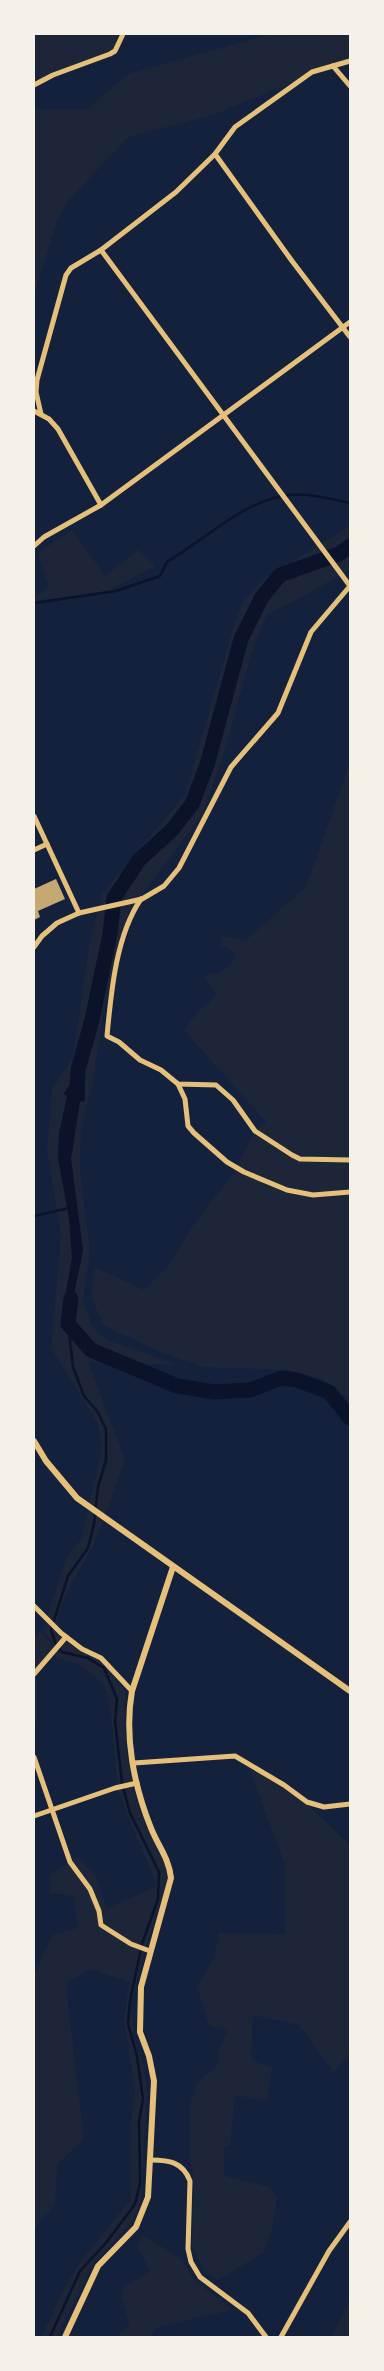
<svg xmlns="http://www.w3.org/2000/svg" width="384" height="2371" font-family="Rubik,sans-serif">
<rect width="100%" height="100%" fill="#14213d"/>
<g fill="#1d2539">
<polygon points="34,34 120,34 114,48 34,88"/>
<polygon points="271,34 298,36 350,34 350,61 333,66 213,115 128,137 70,199 58,218 34,295 34,109 87,109 128,74"/>
<path d="M350 526V569L299 599 267 614 251 654 223 757 202 815 129 912 103 1011 93 1083 81 1128 80 1170 90 1251 83 1300 92 1326 107 1340 179 1365 88 1362 125 1460C112 1491 105 1524 89 1553 76 1578 55 1603 58 1633L83 1653 101 1661 126 1691C121 1724 128 1776 139 1808 146 1829 158 1848 167 1868L168 1878 140 1968 131 2005 134 2037 144 2066 147 2090 141 2202 132 2222 93 2264 57 2337H41L67 2283 83 2258 131 2199 130 2130 135 2089 124 2021 129 1982 89 1969 85 1973 68 1982 67 1995 84 2139 57 2165 55 2205 34 2229V1975L52 1935 78 1928 73 1896 50 1893 49 1875 77 1857 96 1876 107 1910 108 1908 157 1886 118 1792 111 1713 104 1684 78 1664 56 1658 51 1639 42 1632 66 1559 82 1538 102 1447 98 1424 51 1348 61 1235 47 1149 52 1090 73 1056 90 941 102 894 185 795 235 622 244 600 264 579Z"/>
<polygon points="72,530 105,576 138,550 155,566 108,591 54,599 34,600 34,597 49,588 38,553"/>
<path d="M350 762V1400L323 1379 287 1370 204 1367 164 1354 103 1325 91 1296 95 1267 144 1290 169 1265 194 1224 233 1174 255 1131 266 1122 184 1030 199 1010 207 1006 216 994 205 978 208 973C222 975 226 969 235 959V953L220 945 222 936 245 941 306 887Z"/>
<polygon points="40,1632 50,1642 54,1655 37,1675 37,1719 34,1723 34,1638"/>
<path d="M247 1763C285 1786 321 1813 350 1846V2053L334 2073 299 2025 253 2015 251 2060 272 2068 267 2101 235 2095 230 2145 224 2148V2176L270 2187 277 2198 273 2225 264 2252 219 2280 205 2273 192 2246 194 2181 190 2160V2105L196 2084 217 2065 219 2048 228 2031 209 2026 197 1987 214 1958 219 1933 285 1934V1865Z"/>
<polygon points="143,2235 181,2259 193,2279 233,2310 158,2327 150,2337 117,2337 130,2325 121,2297 124,2287 150,2271 137,2246"/>
<polygon points="350,2300 350,2337 331,2337"/>
</g>
<polygon fill="#0b132b" points="78,1070 82,1078 85,1078 85,1101 80,1102 71,1159 83,1250 68,1324 64,1302 72,1258 69,1219 58,1158 59,1133 67,1096 63,1094 77,1076"/>
<g fill="none" stroke-linecap="round" stroke-linejoin="round">
<g stroke="#0b132b" stroke-width="2.5">
<path d="M34 603 116 591 160 576 167 562C203 541 246 499 289 495 309 493 331 499 350 503"/>
<polyline points="34,1216 69,1208"/>
<polyline points="50,2337 80,2271 106,2243 135,2204 140,2183 139,2121 143,2099 137,2056 128,2024 130,2001 142,1944 158,1899 159,1872 130,1813 122,1783 115,1721 117,1699 104,1668 88,1658 62,1652 56,1645 51,1630 68,1576 88,1548 94,1524 98,1487 106,1460 106,1429 97,1411 84,1396 73,1367 68,1324"/>
</g>
<g stroke="#0b132b" stroke-width="15">
<polyline points="77,1089 78,1070 92,1020 110,934 114,898 139,860 172,830 192,804 207,765 241,639 262,597 280,575 339,554 350,546"/>
<polyline points="71,1299 68,1324 91,1350 177,1386 214,1392 250,1390 282,1378 297,1380 329,1392 350,1418"/>
</g>
</g>
<polygon fill="#c6a872" points="56,879 65,899 38,911 40,917 34,920 34,889"/>
<g fill="none" stroke-linecap="round" stroke-linejoin="round">
<g stroke="#e5c07b" stroke-width="5">
<polyline points="333,66 350,86"/>
<polyline points="34,85 53,75 110,54 115,51 123,34"/>
<polyline points="215,154 292,261 350,337"/>
<polyline points="101,250 350,586"/>
<polyline points="34,411 49,419 58,429 101,505"/>
<polyline points="41,414 36,392 37,380 66,275 71,268 101,250 176,192 215,154 235,127 312,72 350,61"/>
<polyline points="34,546 44,537 101,505 350,322"/>
<polyline points="34,816 79,913"/>
<polyline points="34,850 47,844"/>
<path d="M141 899C116 935 111 993 107 1036L119 1042 140 1060 161 1070 178 1084 216 1085 233 1100 255 1131 292 1155 300 1159 350 1160"/>
<polyline points="34,947 42,936 57,923 79,913 142,899 164,886 179,868 231,767 278,713 311,632 350,586"/>
<polyline points="178,1084 185,1099 188,1126 194,1133 227,1162 244,1172 287,1190 313,1195 350,1192"/>
<polyline points="34,1606 61,1633 82,1649 101,1658 132,1691"/>
<polyline points="34,1674 66,1637"/>
<polyline points="34,1757 70,1862 90,1889 99,1911 101,1925 131,1944 150,1951"/>
<polyline points="134,1763 235,1756 284,1785 307,1802 324,1807 350,1804"/>
<polyline points="34,1816 115,1788 137,1783"/>
<path d="M151 2160C169 2160 183 2162 190 2181L188 2249 191 2262 200 2277 248 2313 266 2337"/>
<polyline points="281,2337 329,2251 350,2222"/>
</g>
<g stroke="#e5c07b" stroke-width="6">
<polyline points="34,1441 46,1461 77,1498 350,1691"/>
<path d="M65 2337 98 2266 136 2227 148 2197 154 2081 149 2056 140 2032 141 1987 171 1878C169 1858 158 1846 151 1828 134 1786 124 1736 132 1691L173 1567"/>
</g>
</g>
<rect width="384" height="2371" fill="none" stroke="#f6f1e7" stroke-width="70"/>
</svg>
